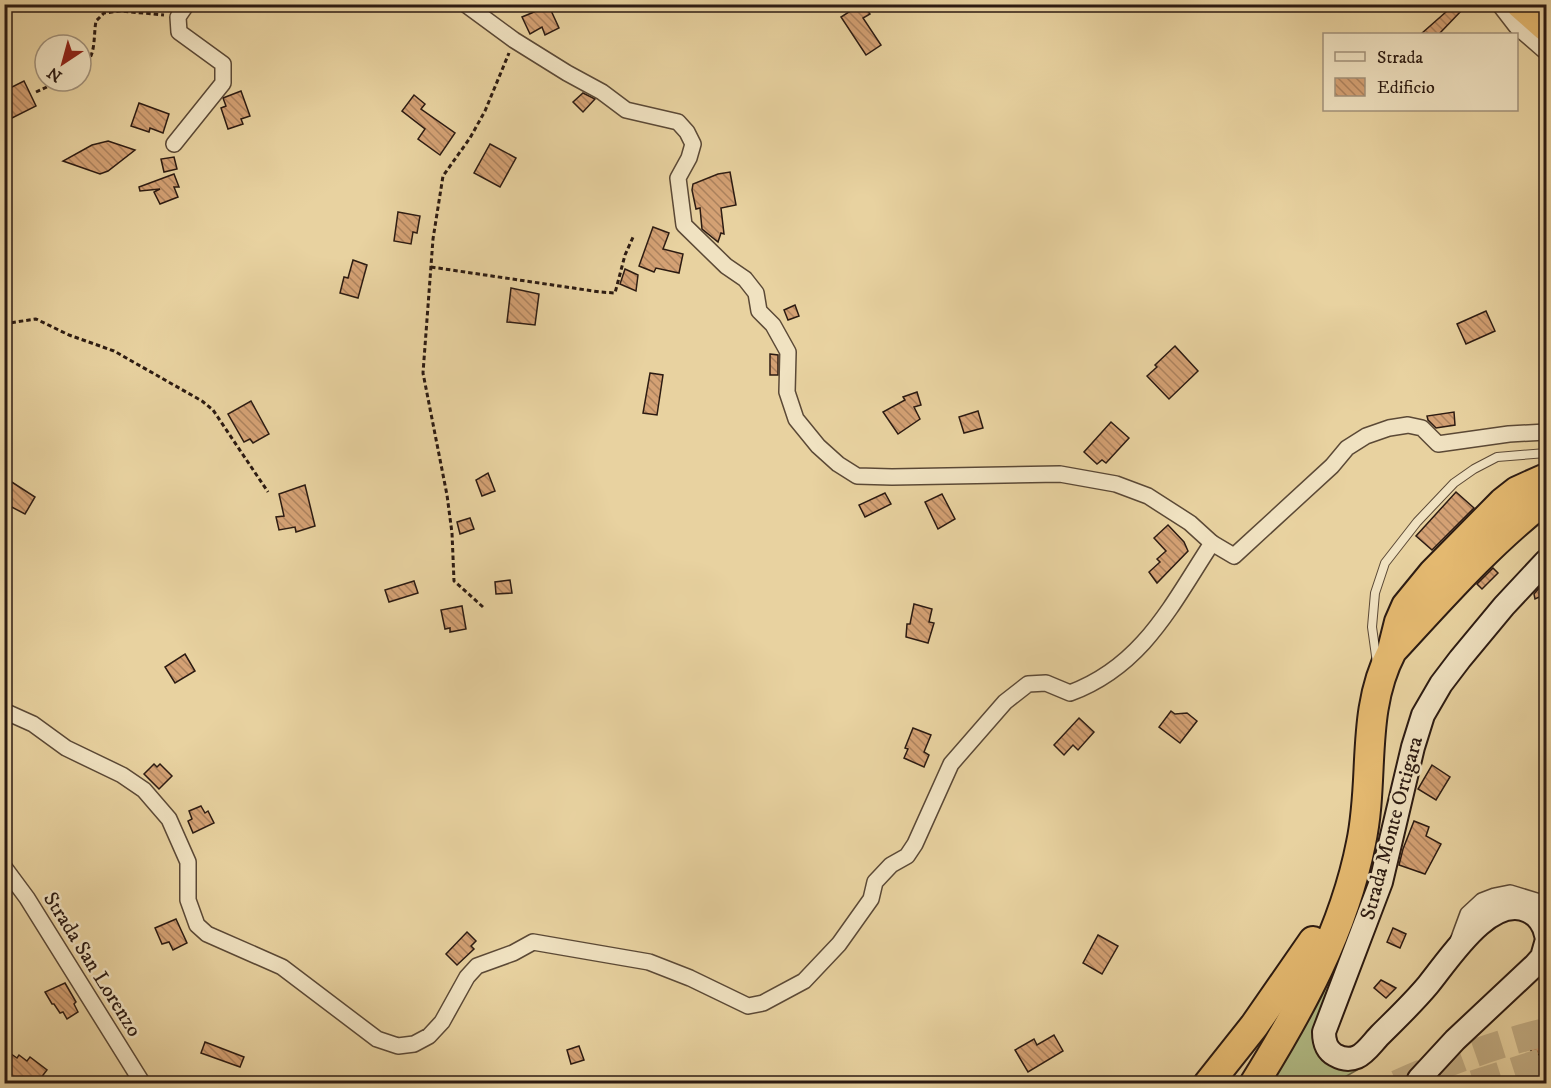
<svg xmlns="http://www.w3.org/2000/svg" width="1551" height="1088" font-family="'IM FELL DW Pica',serif">
<defs>
<pattern id="building-back-hatch" width="6" height="6" patternUnits="userSpaceOnUse" patternTransform="scale(1.5)"><rect width="6" height="6" fill="#d4a174"/><path d="M-1 5l2 2M0 0l6 6M5-1l2 2" fill="none" stroke="#ac825e"/></pattern>
</defs>
<rect width="100%" height="100%" fill="#e8d2a0"/>
<filter id="stains"><feTurbulence type="fractalNoise" baseFrequency=".00333" numOctaves="4"/><feColorMatrix values="0 0 0 0 .2 0 0 0 0 .09 0 0 0 0 .02 0 0 0 .5 -.17"/></filter>
<radialGradient id="worn" r=".72"><stop offset=".6" stop-color="#630" stop-opacity="0"/><stop offset="1" stop-color="#630" stop-opacity=".3"/></radialGradient>
<polygon fill="#b2bd87" stroke="#6f6c4c" stroke-width="1.5" points="1355,932 1315,1041 1357,1067 1357,1070 1343,1078 1346,1083 1270,1084 1308,1019"/>
<g fill="url(#building-back-hatch)" stroke="#2c1b12" stroke-width="1.5">
<polygon points="531,4 548,4 559,28 545,35 542,27 530,34 522,17 534,12"/>
<polygon points="844,4 863,4 870,14 863,18 881,45 866,55 841,17 849,12"/>
<polygon points="1455,4 1462,10 1439,34 1421,34"/>
<polygon points="24,81 36,106 10,119 4,110 4,91"/>
<polygon points="241,91 250,116 241,119 243,124 228,129 221,108 226,106 223,98"/>
<polygon points="583,93 595,99 583,112 573,102"/>
<polygon points="414,95 425,104 421,109 455,133 440,155 418,139 425,129 402,111"/>
<polygon points="139,103 169,114 163,133 150,128 149,132 131,126"/>
<polygon points="108,141 135,150 108,171 100,174 63,161 92,145"/>
<polygon points="490,144 516,158 500,187 474,173"/>
<polygon points="174,157 177,169 164,172 161,159"/>
<polygon points="730,172 736,205 721,208 724,234 721,233 718,242 702,229 700,208 696,209 692,190 693,184 718,174"/>
<polygon points="174,174 179,187 174,187 178,197 160,204 154,192 160,189 140,191 139,187"/>
<polygon points="398,212 420,216 417,233 413,232 411,244 394,241"/>
<polygon points="653,227 669,233 663,249 683,254 679,273 656,268 654,272 639,266"/>
<polygon points="353,260 367,265 358,298 340,293 344,277 348,278"/>
<polygon points="625,269 638,275 636,291 620,284"/>
<polygon points="511,288 539,294 535,325 507,322"/>
<polygon points="795,305 799,316 788,320 784,310"/>
<polygon points="1486,311 1495,331 1466,344 1457,324"/>
<polygon points="1175,346 1198,371 1169,399 1147,376 1157,367 1155,365"/>
<polygon points="770,354 778,355 778,375 770,375"/>
<polygon points="650,373 663,375 657,415 643,413"/>
<polygon points="917,392 921,405 914,407 920,419 898,434 883,412 905,400 903,397"/>
<polygon points="251,401 269,434 253,443 250,439 244,442 228,414"/>
<polygon points="978,411 983,428 964,433 959,417"/>
<polygon points="1454,412 1455,425 1436,428 1428,420 1427,416"/>
<polygon points="1111,422 1129,438 1106,463 1102,460 1097,464 1084,452"/>
<polygon points="488,473 495,491 482,496 476,480"/>
<polygon points="4,477 35,497 25,514 4,503"/>
<polygon points="305,485 315,526 296,532 295,527 279,530 276,517 284,516 279,494"/>
<polygon points="1456,492 1474,508 1432,550 1416,536"/>
<polygon points="885,493 891,504 865,517 859,505"/>
<polygon points="942,494 955,519 938,529 925,502"/>
<polygon points="470,518 474,529 460,534 457,522"/>
<polygon points="1168,525 1184,542 1188,551 1157,583 1149,572 1160,562 1157,559 1166,551 1154,538"/>
<polygon points="1493,568 1498,573 1482,589 1477,584"/>
<polygon points="510,580 512,593 496,594 495,582"/>
<polygon points="1546,580 1546,594 1535,599 1534,594"/>
<polygon points="414,581 418,593 389,602 385,590"/>
<polygon points="914,604 932,609 929,622 934,623 928,643 906,637 907,624 910,624"/>
<polygon points="462,606 466,629 450,632 450,628 445,629 441,610"/>
<polygon points="185,654 195,671 175,683 165,667"/>
<polygon points="1171,711 1175,714 1187,713 1197,721 1180,743 1159,727"/>
<polygon points="1079,718 1094,732 1078,750 1073,745 1064,755 1054,745"/>
<polygon points="913,728 931,735 924,752 929,755 924,767 904,758 908,749 905,748"/>
<polygon points="154,764 157,767 160,764 172,776 159,789 144,774"/>
<polygon points="1432,765 1450,777 1436,800 1418,789"/>
<polygon points="201,806 205,813 208,811 214,823 193,833 188,821 192,819 189,811"/>
<polygon points="1414,821 1429,827 1426,836 1441,844 1425,874 1399,865 1403,849"/>
<polygon points="176,919 187,943 173,950 169,942 162,944 155,928"/>
<polygon points="1393,928 1406,934 1400,948 1387,942"/>
<polygon points="467,932 476,941 471,946 474,949 457,965 446,954"/>
<polygon points="1098,935 1118,946 1102,974 1083,963"/>
<polygon points="1381,980 1396,988 1386,998 1374,988"/>
<polygon points="65,983 76,1002 74,1004 78,1012 67,1019 63,1012 60,1013 54,1004 52,1004 45,992"/>
<polygon points="1541,1030 1542,1033 1546,1030 1546,1051 1534,1057 1526,1040 1530,1038 1529,1036"/>
<polygon points="1054,1035 1063,1051 1028,1072 1015,1050 1034,1039 1037,1045"/>
<polygon points="205,1042 244,1057 240,1067 201,1053"/>
<polygon points="579,1046 584,1060 571,1064 567,1050"/>
<polygon points="4,1049 17,1058 19,1055 27,1061 30,1057 47,1070 37,1083 14,1083 4,1076"/>
</g>
<g fill="none" stroke-linecap="round" stroke-linejoin="round">
<g stroke="#c2ad84" stroke-width="28" stroke-dasharray="28 14" stroke-linecap="butt">
<path d="M1397 1084C1445 1063 1495 1044 1546 1032"/>
<polyline points="1474,1084 1546,1061"/>
</g>
<defs>
<polyline id="service" points="1377,663 1372,627 1375,593 1385,563 1417,522 1454,483 1474,469 1497,457 1546,453"/>
<g id="minor">
<polyline points="465,4 514,40 567,73 602,92 626,110 678,122 687,132 693,144 689,158 678,178 684,225 726,266 745,279 756,293 759,311 773,325 788,352 787,392 796,419 818,446 838,464 857,476 892,477 1060,474 1116,484 1148,496 1190,523 1212,543"/>
<polyline points="1499,4 1516,26 1546,52"/>
<polyline points="174,144 223,83 223,64 179,32 178,17 187,4"/>
<path d="M4 711 33 724 66 748 122 775 144 790 169 819 188 862V900L197 925 207 934 282 967 377 1039 398 1046 414 1044 429 1036 442 1022 467 977 477 966 513 953 533 942 649 962 690 978 748 1006 763 1003 804 981 839 944 871 899 875 882 891 865 907 856 915 844 951 764 1005 702 1028 684 1046 683 1070 693C1143 666 1172 604 1212 543L1234 556 1332 466 1347 448 1366 436 1389 428 1408 425 1422 428 1438 444 1509 434 1546 432"/>
<polyline points="4,867 27,898 143,1084"/>
<polyline points="1458,941 1468,914 1482,901 1495,896 1510,893 1546,904"/>
</g>
<g id="secondary">
<path d="M1546 561 1504 606 1460 659 1441 684 1423 715 1413 747 1381 882 1324 1032C1324 1041 1326 1050 1335 1055 1342 1059 1350 1060 1357 1057 1366 1053 1373 1042 1380 1035 1396 1019 1413 1003 1428 985 1448 961 1490 893 1528 911 1539 916 1544 925 1546 935"/>
<polyline points="1419,1084 1419,1079 1455,1040 1535,965 1542,957 1546,943"/>
</g>
<g id="motorway">
<polyline points="1520,4 1546,27"/>
<polyline points="1393,646 1399,622 1406,606 1433,573 1503,502 1517,491 1546,478"/>
<polyline points="1208,1084 1254,1026 1313,941"/>
<path d="M1254 1084C1300 1010 1344 930 1361 843 1375 778 1360 712 1392 651 1441 598 1489 543 1546 499"/>
</g>
</defs>
<use href="#service" stroke="#5b4936" stroke-width="10"/>
<use href="#minor" stroke="#5b4936" stroke-width="18"/>
<use href="#secondary" stroke="#2c1b12" stroke-width="26"/>
<use href="#motorway" stroke="#2c1b12" stroke-width="32"/>
<g stroke="#2c1b12" stroke-width="3" stroke-dasharray="4.5 3" stroke-linecap="butt">
<path d="M81 68C97 58 93 37 96 21L104 13 120 11 164 15"/>
<polyline points="36,92 60,81"/>
<polyline points="431,267 600,292 615,293 625,255 634,235"/>
<polyline points="4,322 9,323 36,319 69,335 114,351 202,401 213,410 268,492"/>
<polyline points="483,607 454,581 452,533 447,495 423,373 433,239 443,176 470,138 485,111 509,53"/>
</g>
<use href="#service" stroke="#f0e2c1" stroke-width="8"/>
<use href="#minor" stroke="#f0e2c1" stroke-width="15"/>
<use href="#secondary" stroke="#f0e2c1" stroke-width="22"/>
<use href="#motorway" stroke="#e4b970" stroke-width="28"/>
</g>
<g text-anchor="middle" stroke-width="5" stroke-linejoin="round" paint-order="stroke">
<g font-size="21" fill="#2c1b12" stroke="#f0e2c1">
<text transform="translate(1391 828) rotate(-75)" y="7">Strada Monte Ortigara</text>
<text transform="translate(93 964) rotate(58)" y="7">Strada San Lorenzo</text>
</g>
</g>
<rect width="1551" height="1088" fill="none" stroke="#e8d2a0" stroke-width="24"/>
<rect x="6" y="6" width="1539" height="1076" fill="none" stroke="#2c1b12" stroke-width="3"/>
<rect x="12" y="12" width="1527" height="1064" fill="none" stroke="#2c1b12" stroke-width="1.5"/>
<rect x="1323" y="33" width="195" height="78" fill="#f0e2c1" stroke="#a2927b" stroke-width="1.5"/>
<rect x="1335" y="52" width="30" height="9" fill="#f0e2c1" stroke="#a2927b" stroke-width="1.5"/>
<text x="1377" y="63" font-size="18" fill="#2c1b12">Strada</text>
<rect x="1335" y="78" width="30" height="18" fill="url(#building-back-hatch)" stroke="#a2927b" stroke-width="1.5"/>
<text x="1377" y="93" font-size="18" fill="#2c1b12">Edificio</text>
<g transform="translate(63 63) rotate(216)"><circle r="28" fill="#f0e2c1" stroke="#a2927b" stroke-width="1.5"/>
<path d="M0-4.5L10 22L0 15L-10 22Z" fill="#8f2418"/>
<text y="-9" font-size="16" font-weight="bold" text-anchor="middle" fill="#2c1b12">N</text>
</g>
<rect width="100%" height="100%" filter="url(#stains)"/>
<rect width="100%" height="100%" fill="url(#worn)"/>
</svg>
